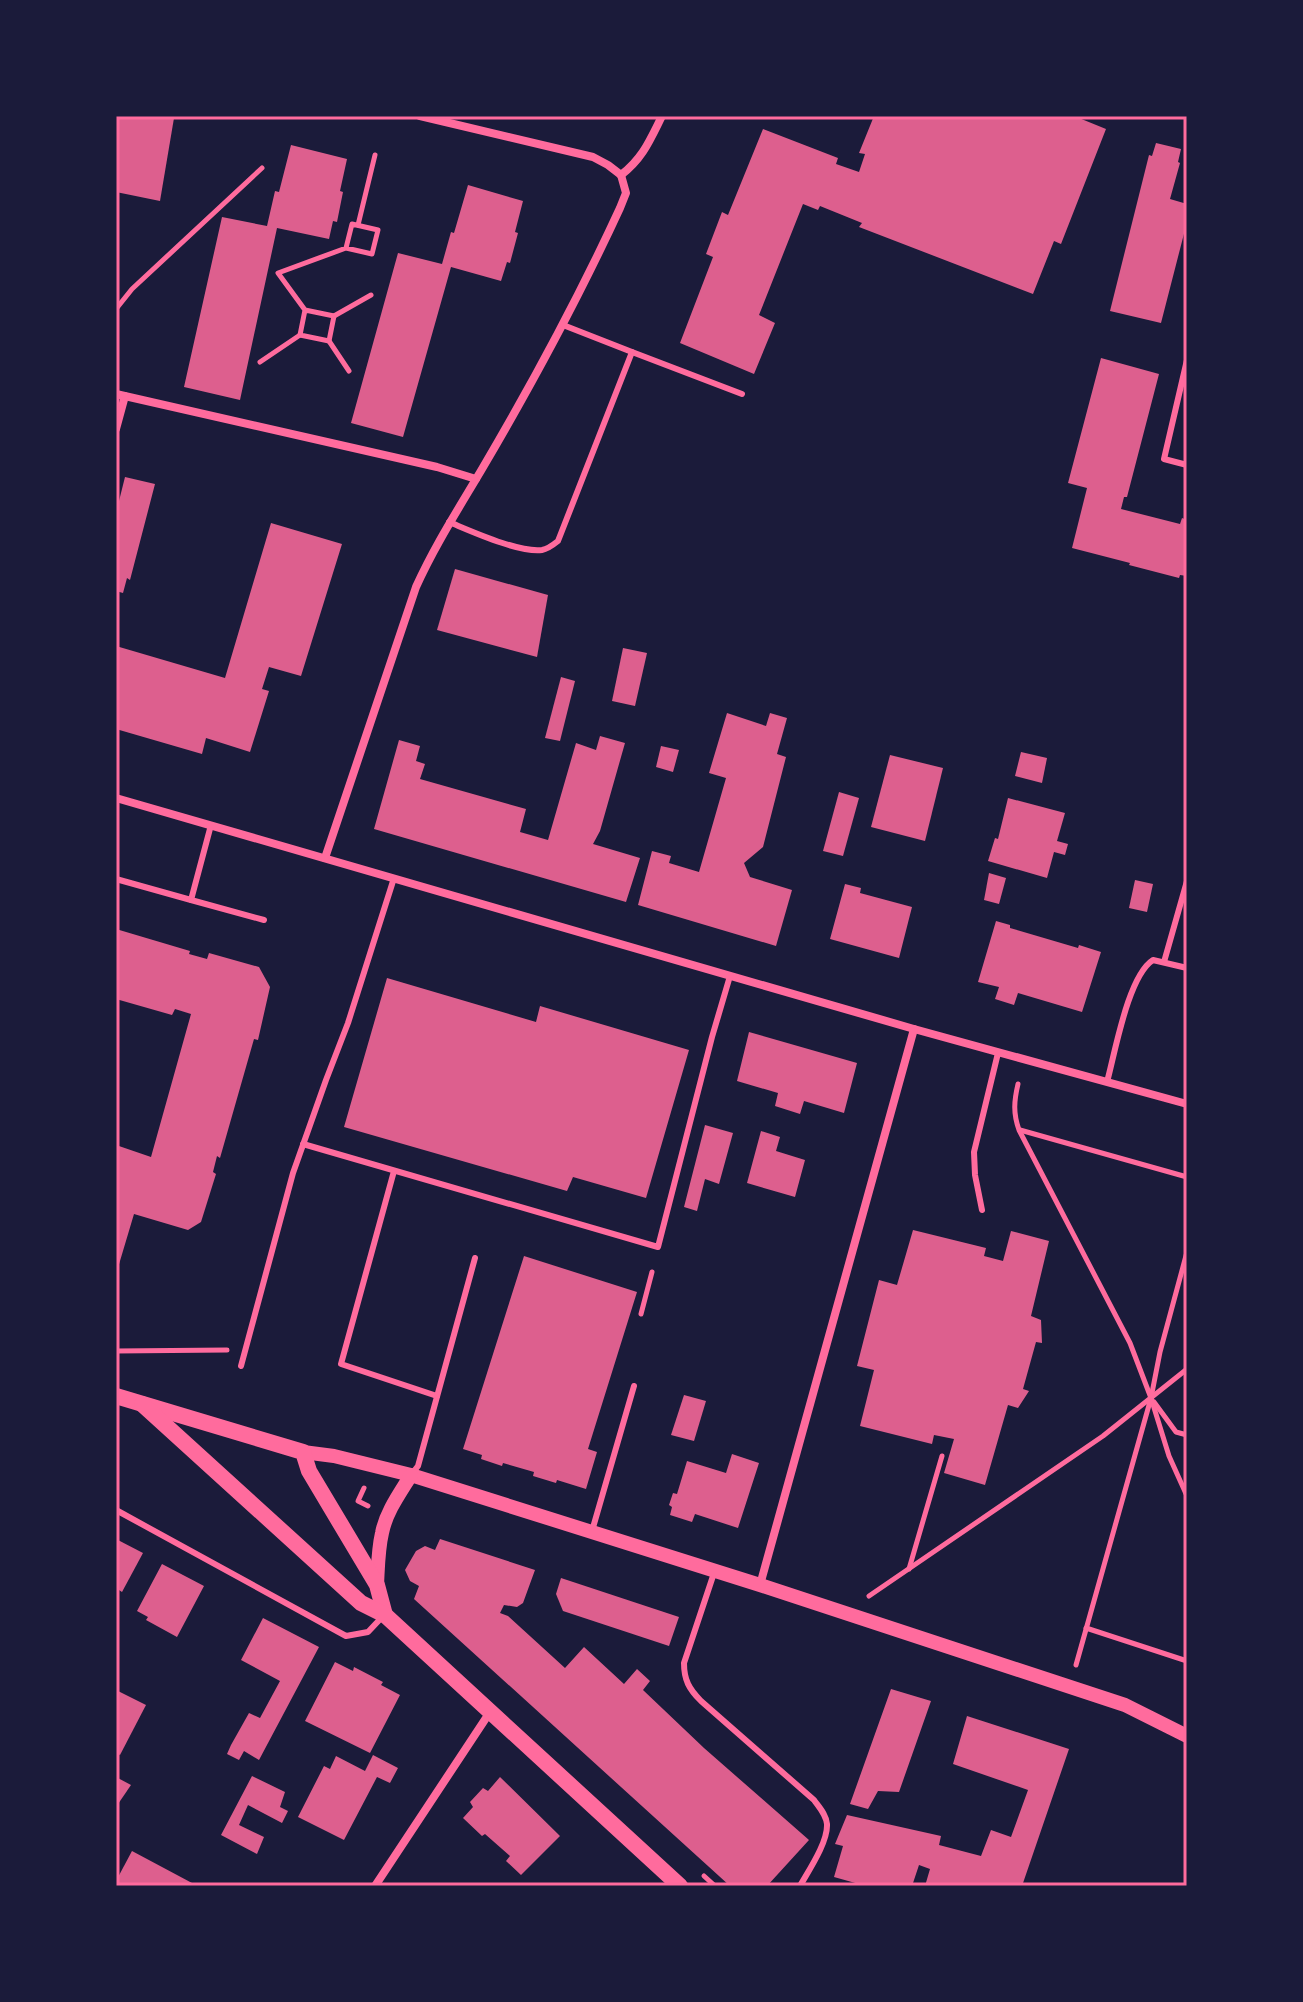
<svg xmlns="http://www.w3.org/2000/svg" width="1303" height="2002" font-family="Literata,serif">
<rect width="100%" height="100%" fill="#1b1b3a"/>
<g fill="#dd5f8e">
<polygon points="117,116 163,116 174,118 160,201 116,192"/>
<polygon points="874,116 1074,116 1106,129 1061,244 1054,241 1033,294 859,227 862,223 820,206 818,210 803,204 759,315 775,323 754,374 680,343 713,257 706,254 722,212 728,215 763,129 838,158 836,164 859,172 865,154 859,153"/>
<polygon points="1156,143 1181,149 1178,162 1180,163 1170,199 1187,204 1187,222 1161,323 1110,311 1149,155 1152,156"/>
<polygon points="291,145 347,159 340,191 343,192 337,222 333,221 329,239 277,228 240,400 184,387 222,217 267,226 275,191 279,192"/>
<polygon points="468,185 523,201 515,232 518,233 510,263 507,262 501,281 451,267 403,437 351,423 398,253 442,264 451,232 454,233"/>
<polygon points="1101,358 1159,374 1127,497 1124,497 1121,509 1180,524 1182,518 1187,520 1187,576 1180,575 1179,578 1129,565 1130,563 1072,548 1087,488 1068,483"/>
<polygon points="125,477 155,484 130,580 127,578 123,593 116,591 116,513"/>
<polygon points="271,523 342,544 301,676 269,667 262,689 269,691 250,752 206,738 202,754 116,729 118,712 116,711 116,646 225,678"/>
<polygon points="455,569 548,595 537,657 437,630"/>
<polygon points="623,648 647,653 635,706 612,701"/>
<polygon points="561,677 575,681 560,741 545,738"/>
<polygon points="727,713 766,726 770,713 787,718 777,754 786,757 763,847 744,863 750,877 792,890 776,946 638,905 652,851 671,856 669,863 699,872 726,778 709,773"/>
<polygon points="600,736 625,743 600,831 593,844 640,858 626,902 374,829 399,740 420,746 416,761 425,764 420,779 526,809 520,832 548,840 576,743 596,750"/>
<polygon points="661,746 679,750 673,772 656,767"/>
<polygon points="1021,752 1047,758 1042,783 1015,776"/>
<polygon points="890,755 943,768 925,841 871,827"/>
<polygon points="839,792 859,798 843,856 823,851"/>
<polygon points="1008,798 1065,813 1057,841 1068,844 1065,855 1054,852 1047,878 988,861 995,838 998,839"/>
<polygon points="989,873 1006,878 999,904 984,900"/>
<polygon points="1135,880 1153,884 1147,912 1129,908"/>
<polygon points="845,884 861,888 860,893 912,907 899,958 830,939"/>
<polygon points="996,921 1010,925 1010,928 1078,948 1079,945 1101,952 1082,1012 1018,993 1014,1005 995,999 999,987 978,982"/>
<polygon points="116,929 190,951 189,954 207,959 209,953 259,967 270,987 258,1040 254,1039 220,1158 217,1156 213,1172 216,1174 201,1222 188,1230 134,1214 117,1271 116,1145 151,1157 191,1014 175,1009 172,1015 116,999"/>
<polygon points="387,978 536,1022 540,1006 689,1050 646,1198 573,1177 567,1191 344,1127"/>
<polygon points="749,1032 857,1063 844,1113 804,1101 800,1114 775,1106 778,1093 737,1081"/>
<polygon points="705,1125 733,1133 719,1184 705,1179 697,1211 684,1207"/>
<polygon points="761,1131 780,1137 776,1151 805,1160 795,1197 747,1183"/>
<polygon points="913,1230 986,1248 984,1256 1003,1261 1011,1231 1049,1241 1031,1316 1041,1320 1042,1343 1036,1342 1023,1389 1029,1391 1018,1408 1008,1405 985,1485 944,1473 954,1439 934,1435 932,1444 860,1426 874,1370 857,1366 879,1280 897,1285"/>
<polygon points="524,1256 637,1292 588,1449 597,1452 586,1489 557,1480 556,1483 533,1476 534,1472 503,1463 502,1466 481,1459 482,1455 463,1449"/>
<polygon points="684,1395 706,1401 694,1441 671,1435"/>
<polygon points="732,1454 759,1463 738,1528 695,1514 692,1522 670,1515 672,1507 669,1505 673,1493 677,1494 687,1461 726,1473"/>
<polygon points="116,1539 143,1553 122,1592 116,1588"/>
<polygon points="440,1539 535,1570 523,1603 517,1607 504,1605 500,1613 508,1616 565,1668 584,1647 624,1684 637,1669 650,1681 643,1690 704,1748 809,1840 767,1886 730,1886 414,1599 419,1586 410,1581 405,1570 416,1551 425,1546 435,1550"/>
<polygon points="162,1564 204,1586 177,1637 146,1620 148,1617 137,1611"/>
<polygon points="561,1578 679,1617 669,1646 563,1611 556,1594"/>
<polygon points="263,1618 319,1647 259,1760 244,1751 239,1760 227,1754 231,1745 249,1713 260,1718 280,1681 241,1660"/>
<polygon points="335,1662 353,1671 354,1667 383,1682 381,1685 400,1695 370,1753 305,1721"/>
<polygon points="891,1689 931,1701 899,1792 878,1791 868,1809 850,1804"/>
<polygon points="116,1690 146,1705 120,1755 116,1753"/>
<polygon points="967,1716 1069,1749 1022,1886 925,1886 930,1869 919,1865 912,1886 866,1886 834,1877 843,1846 835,1844 847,1815 941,1836 939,1845 981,1856 991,1830 1011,1837 1028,1790 953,1764"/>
<polygon points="373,1755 398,1768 390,1783 377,1777 344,1840 298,1817 324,1766 330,1769 336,1756 365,1771"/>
<polygon points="252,1776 285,1792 280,1807 288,1811 282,1823 248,1805 239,1825 264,1837 257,1854 221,1835"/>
<polygon points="116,1777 131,1785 116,1807"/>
<polygon points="500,1777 560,1836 521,1875 506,1861 510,1856 485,1834 482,1836 463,1818 473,1807 470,1802 483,1788 488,1791"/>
<polygon points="132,1851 192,1883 190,1886 116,1886 116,1881"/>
</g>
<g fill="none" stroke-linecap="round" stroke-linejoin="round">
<g stroke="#ff6b9d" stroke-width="5">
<polyline points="358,225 375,155"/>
<polyline points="116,309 132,289 262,168"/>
<polyline points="305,310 300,335 329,341 334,316 305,310 278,273 346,248 372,254 378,230 352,224 346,248"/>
<polyline points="334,316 371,295"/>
<polyline points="329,341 349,371"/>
<polyline points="260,362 300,335"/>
<path d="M1018 1084C1014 1101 1013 1113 1019 1130L1130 1343 1151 1398 1169 1456 1187 1496"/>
<polyline points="1020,1130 1187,1177"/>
<polyline points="641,1314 652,1272"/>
<polyline points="116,1351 227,1350"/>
<polyline points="1154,1402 1176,1432 1187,1435"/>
<polyline points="364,1488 358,1501 368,1506"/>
<polyline points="909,1569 942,1456"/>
<polyline points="869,1596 1103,1436 1187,1369"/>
<polyline points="1086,1628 1187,1661"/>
<polyline points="1076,1665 1151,1398 1160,1352 1187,1252"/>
<polyline points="704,1876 715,1886"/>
</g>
<g stroke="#ff6b9d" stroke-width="6">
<polyline points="632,352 742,394"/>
<polyline points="1187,360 1164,459 1187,465"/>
<path d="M449 522C471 531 519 553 542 550 548 549 553 545 558 541L632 352 563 325"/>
<polyline points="116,879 191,900 211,825"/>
<polyline points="191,900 264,920"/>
<polyline points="1164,962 1187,881"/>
<path d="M1107 1082C1115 1053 1128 976 1153 960L1187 968"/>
<polyline points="303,1144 658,1247 712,1037 730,976"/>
<polyline points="394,1171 341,1364 437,1396"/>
<polyline points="982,1210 975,1175 974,1152 998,1053"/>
<polyline points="241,1366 293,1173 326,1080 348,1023 394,878"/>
<polyline points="411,1475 418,1466 475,1258"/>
<polyline points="116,1510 346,1636 368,1632 384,1615"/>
<polyline points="592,1531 634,1386"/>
<path d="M714 1573 684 1663C684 1680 689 1689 701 1701L814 1800C819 1807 826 1814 827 1824 828 1842 809 1870 800 1886"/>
</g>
<g stroke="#ff6b9d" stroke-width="8">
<polyline points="420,116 593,157 608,165 621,175"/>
<path d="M621 175C643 158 650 140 662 116"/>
<polyline points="116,394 437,467 476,479"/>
<polyline points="116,429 125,396"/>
<polyline points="116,798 914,1029 1187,1104"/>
<path d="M325 858 416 587C435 545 459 508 482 469 532 384 579 297 620 208L626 193 621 175"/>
<polyline points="760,1585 914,1029"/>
<polyline points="375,1886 490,1712"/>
</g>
<g stroke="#ff6b9d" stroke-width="14">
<polyline points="303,1452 334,1456 411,1475 760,1585 1125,1705 1187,1736"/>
<path d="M377 1585C378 1567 378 1550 382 1533 386 1512 400 1493 411 1475"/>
</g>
<g stroke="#ff6b9d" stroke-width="16">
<polyline points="116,1396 303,1452 309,1471 377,1585 385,1615"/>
<polyline points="142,1404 361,1603 385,1615 680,1886"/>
</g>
</g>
<rect width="1303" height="2002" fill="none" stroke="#1b1b3a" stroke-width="236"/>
<rect x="118" y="118" width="1067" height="1766" fill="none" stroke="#ff6b9d" stroke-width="3"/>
</svg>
